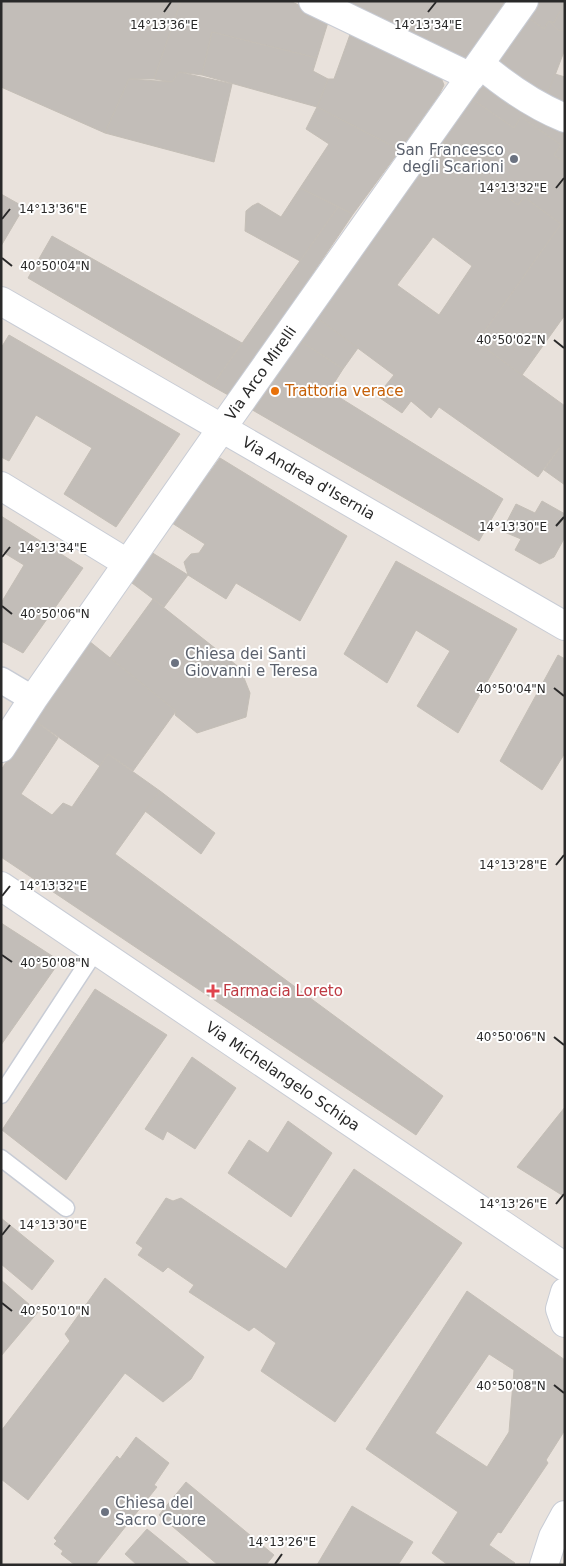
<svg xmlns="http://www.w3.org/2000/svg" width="566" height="1566" font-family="'DejaVu Sans',sans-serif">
<rect width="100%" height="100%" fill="#e9e2dc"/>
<g fill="#c2bdb8" stroke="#c4beb6" fill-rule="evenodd">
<polygon points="1,1 181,1 154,79 129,79 105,133 1,87"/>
<polygon points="181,1 290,1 329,19 317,58 212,32 202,75 179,72 172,82 154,79"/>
<polygon points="337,1 505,1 467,60"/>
<polygon points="536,1 565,1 565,2 554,23 549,21 544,29 526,16"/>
<polygon points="565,2 565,31 558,30 549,21 554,23"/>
<polygon points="526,16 544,29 549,21 558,30 565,31 565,49 546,99 493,63"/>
<polygon points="352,29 440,75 444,85 439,95 400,150 317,107 328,79 334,79"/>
<polygon points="212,32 317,58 313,71 328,79 317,107 202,75"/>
<polygon points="179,72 232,84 214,162 105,133 129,79 172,82"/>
<polygon points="555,74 565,77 565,105 546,99"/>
<polygon points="481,80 565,134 565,163 554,155 561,145 521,117 514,128 469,97"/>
<polygon points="469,97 514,128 521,117 561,145 554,155 565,163 565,227 524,197 518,205 479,178 484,170 439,138"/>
<polygon points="317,107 400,150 353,214 300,188 329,144 306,129"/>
<path d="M439 138 484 170 479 178 518 205 524 197 561 224 477 342 565 406V440L538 477 439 407 431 418 411 401 402 413 377 396 394 375 313 315ZM433 237 472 266 439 315 397 285Z"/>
<polygon points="300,188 338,207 300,261 245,231 246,211 252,206 258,203 281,217"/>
<polygon points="1,194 24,207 1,246"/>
<polygon points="338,207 353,214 230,396 212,386"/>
<polygon points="561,224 565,227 565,315 522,375 477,342"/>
<polygon points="52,236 242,343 212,386 28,278"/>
<polygon points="313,315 358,348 343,369 299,340"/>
<polygon points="9,335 180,434 116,527 64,494 92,448 36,415 9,461 1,457 1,348"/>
<polygon points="299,340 343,369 329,391 503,499 479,541 249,408"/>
<polygon points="565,440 565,485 544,470"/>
<polygon points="220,458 347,536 300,621 236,583 226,599 188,575 184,562 191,554 199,553 205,544 172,523"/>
<polygon points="542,501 565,514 565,537 554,557 540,564 515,550 521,539 502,531 516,504 535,513"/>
<polygon points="1,516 83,568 23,653 1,641 1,603 24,565 1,551"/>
<polygon points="151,552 188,575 164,607 132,583"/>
<polygon points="396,561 517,629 458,733 417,706 450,651 416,630 387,683 344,654"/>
<polygon points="153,599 240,668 250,693 246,717 197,733 175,715 176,711 110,658"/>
<polygon points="89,641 176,711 133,771 108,754 100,766 34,720"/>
<polygon points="558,655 565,659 565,753 542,790 500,761"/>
<polygon points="34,720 58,738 21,794 52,815 63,803 72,807 108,754 160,791 115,854 443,1096 416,1135 1,857 1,770"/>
<polygon points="160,791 215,833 201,854 145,811"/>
<polygon points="1,923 60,961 1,1045"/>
<polygon points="95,989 167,1035 66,1180 2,1130"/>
<polygon points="192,1057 236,1088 195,1149 167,1131 163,1140 145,1129"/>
<polygon points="565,1107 564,1143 565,1197 517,1167"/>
<polygon points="288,1121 332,1153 291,1217 228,1173 249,1140 268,1153"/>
<polygon points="354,1169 462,1243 335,1422 261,1371 276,1343 254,1327 249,1331 189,1292 194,1285 168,1267 163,1272 138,1255 143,1248 136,1243 166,1198 173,1201 181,1198 286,1269"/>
<polygon points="1,1218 54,1261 32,1290 1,1264"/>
<polygon points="105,1278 204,1357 191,1379 163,1402 125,1373 28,1500 1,1479 1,1431 70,1341 65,1334"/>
<polygon points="1,1280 38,1312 1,1356"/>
<path d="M467 1291 565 1360V1430L546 1460 548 1463 501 1533 498 1532 489 1545 515 1563 513 1565H448L432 1553 458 1512 366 1449ZM489 1354 514 1370 509 1432 487 1467 435 1433Z"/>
<polygon points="136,1437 169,1463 154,1485 157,1487 95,1565 75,1565 61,1554 63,1551 54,1544 57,1541 54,1538 117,1456 120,1459"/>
<polygon points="186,1482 274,1555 266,1565 218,1565 159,1515"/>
<polygon points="352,1506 413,1542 398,1565 317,1565"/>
<polygon points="147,1529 191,1565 137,1565 125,1554"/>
</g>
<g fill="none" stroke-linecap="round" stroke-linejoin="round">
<defs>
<g id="service">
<polyline points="1,1095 96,950"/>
<polyline points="1,1158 66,1208"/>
</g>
<polyline id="pedestrian" points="1,680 33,699"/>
<g id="minor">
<polyline points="313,1 471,77"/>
<path d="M480 64C506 86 533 105 565 118"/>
<path id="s1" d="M1 301 565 626"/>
<polyline points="1,486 127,563"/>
<path id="s2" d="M1 748 33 699 222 428 524 1"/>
<polyline points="565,1292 560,1309 565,1323"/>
<polyline points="544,1565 553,1537 565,1515"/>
</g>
<g id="tertiary">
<path id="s3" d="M1 886 565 1267"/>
</g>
</defs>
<use href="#service" stroke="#c8ccd5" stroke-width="19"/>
<use href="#pedestrian" stroke="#c8ccd5" stroke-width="28"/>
<use href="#minor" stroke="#c8ccd5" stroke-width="30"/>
<use href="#tertiary" stroke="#c8ccd5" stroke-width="30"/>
<use href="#service" stroke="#fff" stroke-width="16"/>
<use href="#pedestrian" stroke="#fff" stroke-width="25"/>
<use href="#minor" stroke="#fff" stroke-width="28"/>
<use href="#tertiary" stroke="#fff" stroke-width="28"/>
</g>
<path fill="none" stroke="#292929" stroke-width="2" d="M164 12 171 2M428 12 436 2M556 188 564 178M2 219 10 209M2 258 12 266M554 340 564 348M556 526 564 517M2 557 10 547M2 606 12 614M554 688 564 696M556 865 564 855M2 896 10 886M2 955 12 962M554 1037 564 1045M556 1204 564 1194M2 1235 10 1225M2 1303 12 1311M554 1385 564 1393M275 1564 282 1554"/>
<g fill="#6b7280" stroke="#fff" stroke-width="2">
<circle cx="514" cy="159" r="5"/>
<circle cx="175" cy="663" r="5"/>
<circle cx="105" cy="1512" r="5"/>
</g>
<circle fill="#e8710a" stroke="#fff" stroke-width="2" cx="275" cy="391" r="5"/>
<path fill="#e0444e" stroke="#fff" stroke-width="2" d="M210.5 983.5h5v5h5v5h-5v5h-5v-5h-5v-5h5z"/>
<g text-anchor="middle" stroke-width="4" stroke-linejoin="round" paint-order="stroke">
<g font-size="15" fill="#5b616d" stroke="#fff" text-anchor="start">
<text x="504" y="155" text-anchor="end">San Francesco<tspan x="504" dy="17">degli Scarioni</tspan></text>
<text x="185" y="659">Chiesa dei Santi<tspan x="185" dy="17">Giovanni e Teresa</tspan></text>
<text x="115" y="1508">Chiesa del<tspan x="115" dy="17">Sacro Cuore</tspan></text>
</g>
<g font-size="15" fill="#292929" stroke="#fff">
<text dy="5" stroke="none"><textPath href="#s2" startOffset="456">Via Arco Mirelli</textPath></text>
<text dy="5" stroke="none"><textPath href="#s1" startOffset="355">Via Andrea d'Isernia</textPath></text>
<text dy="5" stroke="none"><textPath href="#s3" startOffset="340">Via Michelangelo Schipa</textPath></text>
</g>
<g font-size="15" fill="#c56008" stroke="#fff" text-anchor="start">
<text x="285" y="396">Trattoria verace</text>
</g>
<g font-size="15" fill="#be3a42" stroke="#fff" text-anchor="start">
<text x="223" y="996">Farmacia Loreto</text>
</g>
</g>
<g font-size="12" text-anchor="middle" fill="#292929" stroke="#fff" stroke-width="4" stroke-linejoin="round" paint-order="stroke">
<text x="164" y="29">14°13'36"E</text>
<text x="428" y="29">14°13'34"E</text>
<text x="513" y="192">14°13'32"E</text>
<text x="53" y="213">14°13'36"E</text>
<text x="55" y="270">40°50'04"N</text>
<text x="511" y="344">40°50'02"N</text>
<text x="513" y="531">14°13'30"E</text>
<text x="53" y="552">14°13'34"E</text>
<text x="55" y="618">40°50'06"N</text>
<text x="511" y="693">40°50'04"N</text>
<text x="513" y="869">14°13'28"E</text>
<text x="53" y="890">14°13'32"E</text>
<text x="55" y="967">40°50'08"N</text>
<text x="511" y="1041">40°50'06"N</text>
<text x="513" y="1208">14°13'26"E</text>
<text x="53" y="1229">14°13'30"E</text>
<text x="55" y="1315">40°50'10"N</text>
<text x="511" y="1390">40°50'08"N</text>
<text x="282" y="1546">14°13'26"E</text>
</g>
<rect width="566" height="1566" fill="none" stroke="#292929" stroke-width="5"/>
</svg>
